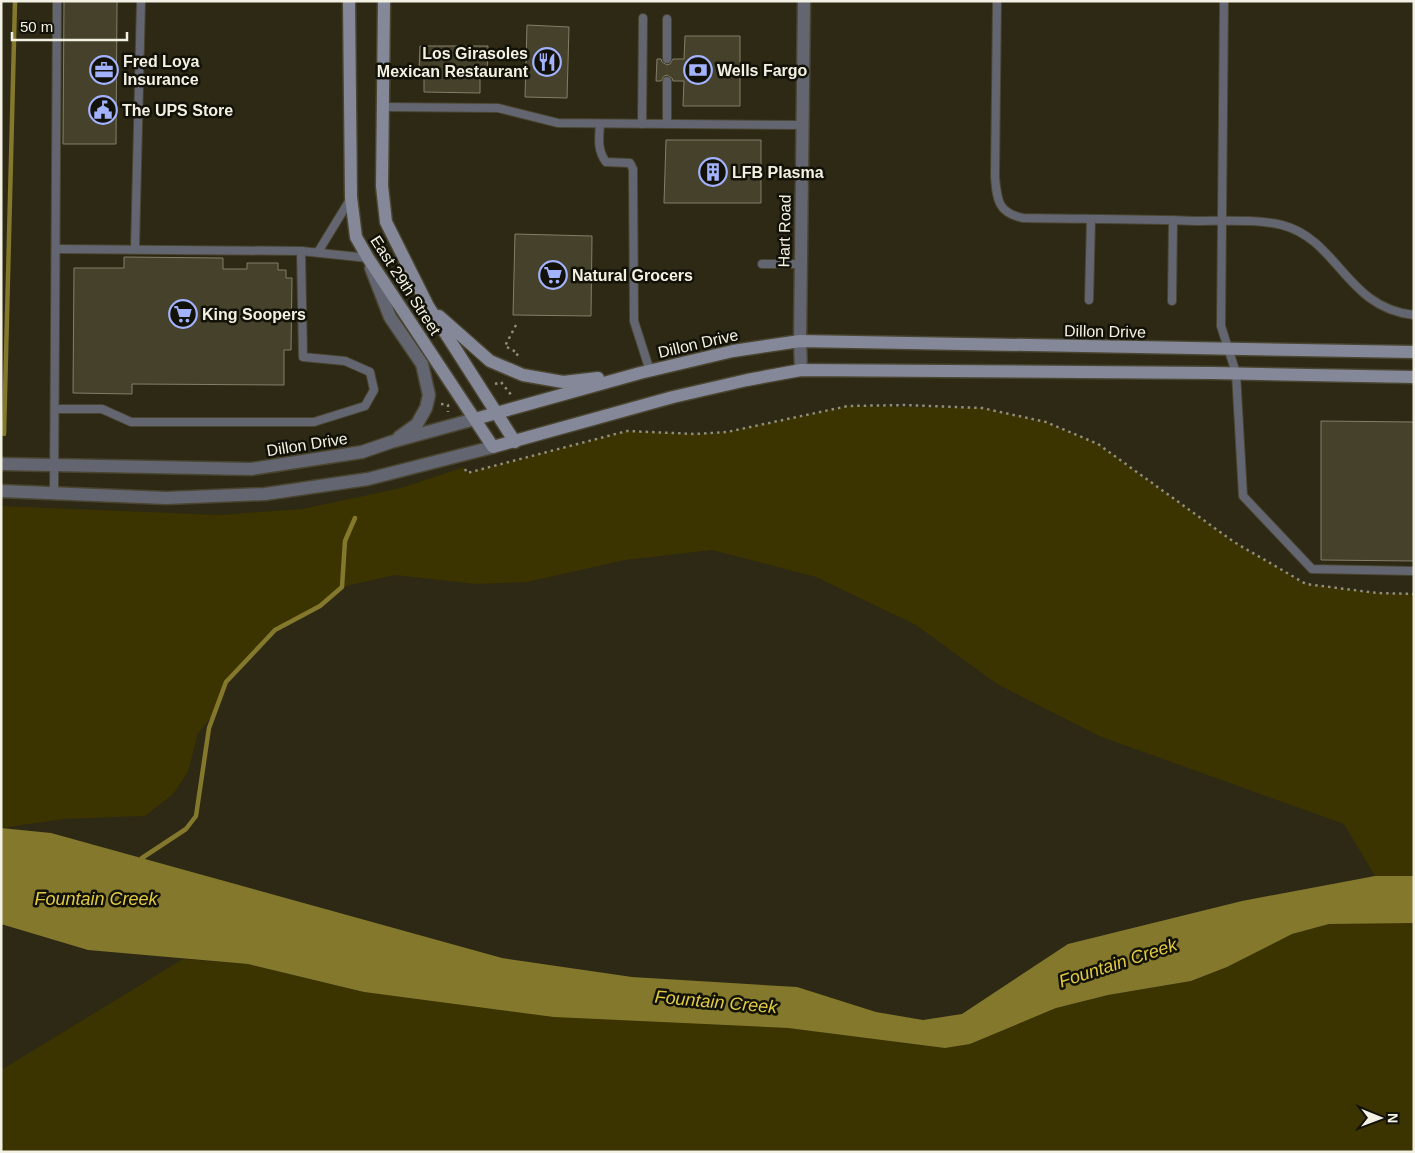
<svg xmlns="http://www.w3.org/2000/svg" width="1415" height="1153" font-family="Helvetica,sans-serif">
<rect width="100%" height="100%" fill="#2d2914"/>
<g fill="#3b3300">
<polygon points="848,406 982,408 1046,422 1098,444 1234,542 1306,584 1377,593 1414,594 1414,876 1375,876 1344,824 1099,736 997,684 916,625 816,577 712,550 625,560 527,582 476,584 395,575 342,587 320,606 275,630 226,682 215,713 198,733 188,772 173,794 145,816 65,819 1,828 1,506 219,515 302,509 401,488 464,467 467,473 627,431 695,434 727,432"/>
<polygon points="1403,922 1414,923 1414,1152 1,1152 1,1070 183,959 248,964 364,992 447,1002 788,1028 945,1048 970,1044 1056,1008 1108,995 1191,981 1227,967 1292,934 1329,924"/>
</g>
<polygon fill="#84782c" points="1,828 51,833 502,958 632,977 797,987 876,1012 923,1020 962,1014 1068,944 1242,901 1375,876 1414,876 1414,923 1329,924 1292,934 1227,967 1191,981 1108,995 1056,1008 970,1044 945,1048 788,1028 554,1017 364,992 248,964 88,950 1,924"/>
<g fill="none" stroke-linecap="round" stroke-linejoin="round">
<g stroke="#84782c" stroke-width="4.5">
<polyline points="4,434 15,1"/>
<polyline points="142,858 186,829 196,816 209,728 226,682 275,630 320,606 342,587 345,541 355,518"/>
</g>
</g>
<g fill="#45412b" stroke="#837f67">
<polygon points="64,1 117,1 116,144 63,144"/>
<polygon points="527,25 569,27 567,98 525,97"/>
<polygon points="685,36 740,36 740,106 683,106 684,81 673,81 672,78 667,75 664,76 661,81 656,81 657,59 661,59 662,62 667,65 670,64 673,59 684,59"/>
<polygon points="420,46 488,46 487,73 480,72 480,93 424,92 424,71 419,71"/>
<polygon points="666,140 761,140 761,203 664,203"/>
<polygon points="515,234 592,236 591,316 513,315"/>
<polygon points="124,257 223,258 223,269 247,269 247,263 278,263 278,270 286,270 286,278 292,278 291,350 284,350 284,385 132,384 132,394 73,393 74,268 124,268"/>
<polygon points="1321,421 1414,422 1414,561 1321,560"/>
</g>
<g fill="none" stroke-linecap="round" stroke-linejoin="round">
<defs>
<g id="service">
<path d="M997 1 995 177C997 200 998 213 1023 218 1081 219 1140 219 1198 221 1223 221 1258 219 1282 225 1339 240 1346 308 1414 315"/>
<polyline points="1224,1 1221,326 1236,373 1243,496 1312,569 1414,571"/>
<polyline points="667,19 667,59"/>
<polyline points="667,81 667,124"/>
<polyline points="382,107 498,108 558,123 802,125"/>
<path d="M600 124C599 138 597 150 606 162L630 163 633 169 634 321 650 371"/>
<polyline points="642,124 643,18"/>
<polyline points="56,249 301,251 368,258"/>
<polyline points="135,249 141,1"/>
<polyline points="318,252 351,198"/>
<polyline points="762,264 800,264"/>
<polyline points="1089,300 1091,219"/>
<polyline points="1172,301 1173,220"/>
<polyline points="56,409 102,409 131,422 314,422 365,406 374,390 370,372 345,361 303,357 301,251"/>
<polyline points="54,492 57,1"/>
</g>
<polyline id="minor" points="801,370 800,341 804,1"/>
<g id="tertiary">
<polyline points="371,268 390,317 422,364 429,395 426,408 417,424 399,437"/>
<polyline points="1,464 251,469 362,452 391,442 475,419"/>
<polyline points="1,491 166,498 265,494 368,479 493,447"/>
</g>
<g id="secondary">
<polyline points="349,1 351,197 356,237 368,258 493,447 673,397 747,380 801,370 1213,373 1414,377"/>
<polyline points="384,1 382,186 386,222 428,306 515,442"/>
<polyline points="439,316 490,361 523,375 563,382 598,378"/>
<polyline points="475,419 640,373 733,351 800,341 1414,352"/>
</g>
</defs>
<use href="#service" stroke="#494531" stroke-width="10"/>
<use href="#minor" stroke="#494531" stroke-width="15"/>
<use href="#tertiary" stroke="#494531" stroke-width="15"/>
<use href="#secondary" stroke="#494531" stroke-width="15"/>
<g stroke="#908d7c" stroke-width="2.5" stroke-dasharray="2.5 4" stroke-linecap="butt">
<polyline points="516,325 505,346 518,353 516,357"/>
<polyline points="495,384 501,382 512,396"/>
<polyline points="441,404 448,405 448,412"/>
<polyline points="465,469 467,473 627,431 695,434 727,432 848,406 906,405 982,408 1046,422 1098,444 1234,542 1306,584 1377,593 1414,594"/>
</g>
<use href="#service" stroke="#636670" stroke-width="8"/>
<use href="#minor" stroke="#636670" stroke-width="12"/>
<use href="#tertiary" stroke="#636670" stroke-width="12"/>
<use href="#secondary" stroke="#858898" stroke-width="12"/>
</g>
<defs>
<symbol id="restaurant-ring" viewBox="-11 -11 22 22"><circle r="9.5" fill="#131208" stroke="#a3b2fd" stroke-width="1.5"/><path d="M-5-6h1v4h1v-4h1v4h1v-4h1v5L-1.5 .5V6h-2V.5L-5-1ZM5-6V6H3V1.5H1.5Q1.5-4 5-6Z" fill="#a3b2fd"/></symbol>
<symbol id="office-ring" viewBox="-11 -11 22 22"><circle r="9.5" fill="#131208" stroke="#a3b2fd" stroke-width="1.5"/><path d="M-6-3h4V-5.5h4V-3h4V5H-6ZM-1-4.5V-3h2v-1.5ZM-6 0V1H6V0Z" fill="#a3b2fd"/></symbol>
<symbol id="bank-ring" viewBox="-11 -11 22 22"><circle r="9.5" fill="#131208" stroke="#a3b2fd" stroke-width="1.5"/><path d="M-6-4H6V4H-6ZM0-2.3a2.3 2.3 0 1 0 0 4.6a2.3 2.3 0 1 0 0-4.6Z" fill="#a3b2fd"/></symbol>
<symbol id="civic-ring" viewBox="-11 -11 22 22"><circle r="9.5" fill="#131208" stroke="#a3b2fd" stroke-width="1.5"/><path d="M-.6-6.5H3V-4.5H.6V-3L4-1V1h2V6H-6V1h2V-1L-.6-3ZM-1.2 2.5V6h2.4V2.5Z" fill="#a3b2fd"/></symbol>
<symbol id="building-ring" viewBox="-11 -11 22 22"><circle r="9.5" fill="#131208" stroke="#a3b2fd" stroke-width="1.5"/><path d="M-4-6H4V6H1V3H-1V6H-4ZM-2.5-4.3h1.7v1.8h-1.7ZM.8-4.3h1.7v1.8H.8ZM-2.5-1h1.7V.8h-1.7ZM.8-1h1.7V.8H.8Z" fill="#a3b2fd"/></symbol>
<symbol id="supermarket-ring" viewBox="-11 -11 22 22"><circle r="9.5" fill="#131208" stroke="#a3b2fd" stroke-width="1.5"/><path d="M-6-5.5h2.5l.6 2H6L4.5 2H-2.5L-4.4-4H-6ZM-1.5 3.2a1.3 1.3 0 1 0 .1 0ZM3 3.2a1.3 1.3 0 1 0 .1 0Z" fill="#a3b2fd"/></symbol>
</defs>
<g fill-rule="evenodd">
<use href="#restaurant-ring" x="531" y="46" width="32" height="32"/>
<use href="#office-ring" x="88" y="54" width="32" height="32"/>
<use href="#bank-ring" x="682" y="54" width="32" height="32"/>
<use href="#civic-ring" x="87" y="94" width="32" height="32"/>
<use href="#building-ring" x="697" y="156" width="32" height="32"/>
<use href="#supermarket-ring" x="537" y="259" width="32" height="32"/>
<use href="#supermarket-ring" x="167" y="298" width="32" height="32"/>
</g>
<g text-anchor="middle" stroke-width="5" stroke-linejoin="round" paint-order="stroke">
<g font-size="16" font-weight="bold" fill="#f3f1e3" stroke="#131208" text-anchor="start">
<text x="528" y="59" text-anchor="end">Los Girasoles<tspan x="528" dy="18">Mexican Restaurant</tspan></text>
<text x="123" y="67">Fred Loya<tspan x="123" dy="18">Insurance</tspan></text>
<text x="717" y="76">Wells Fargo</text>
<text x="122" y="116">The UPS Store</text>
<text x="732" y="178">LFB Plasma</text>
<text x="572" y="281">Natural Grocers</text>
<text x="202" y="320">King Soopers</text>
</g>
<g font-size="16" fill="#f3f1e3" stroke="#131208">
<text transform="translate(784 231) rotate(-89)" y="6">Hart Road</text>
<text transform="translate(406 285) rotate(57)" y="6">East 29th Street</text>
<text transform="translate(1105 331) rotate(1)" y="6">Dillon Drive</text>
<text transform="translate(698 343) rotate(-13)" y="6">Dillon Drive</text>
<text transform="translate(307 444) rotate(-9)" y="6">Dillon Drive</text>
</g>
<g font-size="18" font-style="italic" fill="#e1cb44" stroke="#131208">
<text x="96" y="905">Fountain Creek</text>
<text transform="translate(1118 963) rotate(-18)" y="6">Fountain Creek</text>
<text transform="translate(716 1002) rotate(5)" y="6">Fountain Creek</text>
</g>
</g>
<rect width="1415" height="1153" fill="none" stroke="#f3f1e3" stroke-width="5"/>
<g transform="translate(1380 1118) rotate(91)" stroke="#131208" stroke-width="4" paint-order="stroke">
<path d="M0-4L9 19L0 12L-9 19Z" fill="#f3f1e3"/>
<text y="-8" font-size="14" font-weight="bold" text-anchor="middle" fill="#f3f1e3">N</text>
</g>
<path d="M12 32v8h115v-8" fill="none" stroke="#f3f1e3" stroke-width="2.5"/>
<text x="20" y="32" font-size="15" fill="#f3f1e3" stroke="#131208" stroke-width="4" paint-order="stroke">50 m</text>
</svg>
